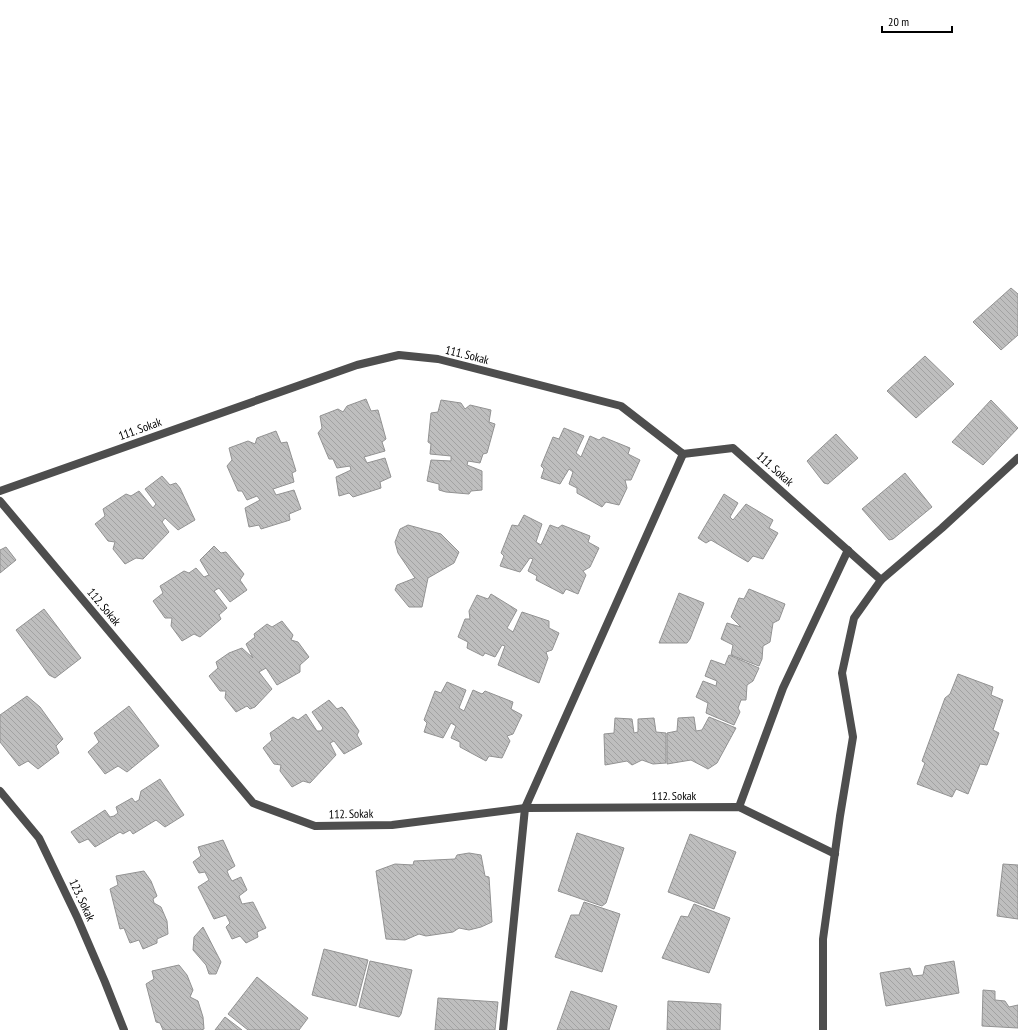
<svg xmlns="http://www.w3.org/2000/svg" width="1018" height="1030" font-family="'PT Sans Narrow',sans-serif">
<defs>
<pattern id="building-back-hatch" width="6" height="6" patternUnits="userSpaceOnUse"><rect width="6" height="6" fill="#bebebe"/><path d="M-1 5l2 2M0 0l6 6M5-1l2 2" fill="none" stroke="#a2a2a2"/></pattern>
</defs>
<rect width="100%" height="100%" fill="#fff"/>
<g fill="url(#building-back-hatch)" stroke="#929292">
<polygon points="1011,288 1018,294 1018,335 1001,350 973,322"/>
<polygon points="925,356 954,384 916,418 887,391"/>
<polygon points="366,399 371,411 378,410 386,439 382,442 385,451 364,457 367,463 385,458 391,477 380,482 381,488 353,497 349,493 339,496 336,477 351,470 350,466 337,468 333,459 329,459 318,433 322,428 320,416 338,409 343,412 347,406"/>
<polygon points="441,400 461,403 465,409 470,405 491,410 489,422 495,424 487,453 483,454 480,463 468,461 467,465 482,471 482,490 471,491 469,494 446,492 439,490 439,484 427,481 431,460 451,461 451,456 430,454 431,444 428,442 431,413 438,412"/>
<polygon points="991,400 1018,428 983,465 952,442"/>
<polygon points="564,428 584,436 576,453 581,457 590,436 599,440 603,437 630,448 628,454 640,460 631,480 625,480 627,488 619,505 606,502 602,507 577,493 577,488 569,484 573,472 569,469 560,484 541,478 544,469 541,466 553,437 559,439"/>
<polygon points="276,431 281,443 287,442 296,471 292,473 294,482 273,489 276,495 294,490 301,509 289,514 290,520 261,529 259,525 249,527 245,508 260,500 257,496 247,500 242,491 238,491 227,466 232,460 229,448 248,441 255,444 257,438"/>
<polygon points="836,434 858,458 828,484 824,483 807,461"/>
<polygon points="905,473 932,507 893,539 889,540 862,509"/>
<polygon points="162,476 170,485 176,483 180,488 195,520 178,530 165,518 162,522 169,532 143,559 136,558 125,564 113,549 115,542 108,541 95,524 105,516 103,509 126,494 131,496 139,491 153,508 156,504 145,489"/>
<polygon points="724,494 738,503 730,517 733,520 746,504 773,520 769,528 778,533 763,559 753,556 748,562 711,540 706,543 698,538"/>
<polygon points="524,515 542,524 536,542 541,545 550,525 558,528 562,525 590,536 588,542 599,548 590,567 583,571 586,575 578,594 566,589 563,594 536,580 537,576 528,571 533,559 530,558 520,572 500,566 504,556 501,553 512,525 518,526"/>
<polygon points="408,525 441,534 459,552 454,563 428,578 422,607 409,607 395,590 397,585 415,578 398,553 395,542 400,529"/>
<polygon points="214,546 221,553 226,552 244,574 240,580 247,590 230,602 219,588 214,591 227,608 219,615 221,619 200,637 194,634 182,641 171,626 172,618 165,618 153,601 163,593 160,586 184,571 189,573 196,568 204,577 209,575 200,560"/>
<polygon points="6,547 16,560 0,573 0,550"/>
<polygon points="749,589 785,604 779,620 773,623 770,642 763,646 762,659 759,666 731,655 733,645 721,639 727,623 741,627 731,617 739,598 744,599"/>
<polygon points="679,593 704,603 690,639 687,643 659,643"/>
<polygon points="491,594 517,610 507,628 513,632 522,612 549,621 549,628 559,633 552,650 546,652 548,658 539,683 498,665 505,646 502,645 495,657 485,653 483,656 467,648 468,642 458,637 465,619 470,619 469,611 477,595 488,599"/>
<polygon points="44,609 81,658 55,678 49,675 16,630"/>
<polygon points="282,621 293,635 291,640 298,642 309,657 300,665 300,672 277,685 266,668 259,672 272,689 255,707 250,709 247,706 236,712 225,698 226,691 220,691 209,676 218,668 216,662 229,653 242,648 253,658 246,644 255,637 254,634 267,624 272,627"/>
<polygon points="729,655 759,668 753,681 747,685 746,700 741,700 738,708 740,712 734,725 706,713 708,703 696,697 703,681 716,686 717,681 705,676 711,660 725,665"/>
<polygon points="958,674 993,687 991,695 1003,700 993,730 999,733 987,765 980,764 968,794 956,789 952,797 917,784 925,763 922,761 945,698 950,694"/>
<polygon points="447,682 466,690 459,708 464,711 473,690 482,694 485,691 513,702 511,709 522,715 513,734 507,736 510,741 502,758 489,756 486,761 460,747 460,742 451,738 456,726 451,723 443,738 424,732 427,723 424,720 435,691 441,693"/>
<polygon points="27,696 40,707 63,739 56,746 59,753 38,769 28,761 19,766 0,742 0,715"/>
<polygon points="329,700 337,709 342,707 345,710 359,731 357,735 362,744 344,754 334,741 330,743 336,755 310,783 303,781 292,787 280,771 281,765 274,764 263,748 272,740 270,733 293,717 298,720 306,714 317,731 321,731 323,728 312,712"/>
<polygon points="129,706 159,746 127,772 118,766 105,774 88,752 99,742 94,733"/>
<polygon points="694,717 696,731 702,730 709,717 736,728 717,763 708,769 691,760 667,764 667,733 677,731 678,718"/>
<polygon points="615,718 632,719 634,733 638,732 638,719 654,718 656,732 666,733 666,763 653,764 642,760 632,765 627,761 605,765 604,734 614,733"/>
<polygon points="160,779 184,815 165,827 156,820 133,834 130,830 123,834 120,832 95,847 88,839 79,843 71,832 105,810 110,817 114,816 118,813 116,807 132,798 135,802 139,800 141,791"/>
<polygon points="577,833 624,848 606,903 602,906 558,891"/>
<polygon points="690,834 736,852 714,909 668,892"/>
<polygon points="223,840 235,866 227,871 229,876 232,881 241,877 247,890 239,896 242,904 253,902 266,928 257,932 258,937 246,943 240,936 232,939 226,927 230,923 226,915 214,919 198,887 209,880 205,872 199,873 193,862 201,856 198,847"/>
<polygon points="469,853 481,855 485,876 489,877 492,922 481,927 469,930 459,928 453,932 426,936 419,934 405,940 386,939 376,871 395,864 413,865 414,861 455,859 457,855"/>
<polygon points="1003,864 1018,865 1018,919 997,916"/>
<polygon points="144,871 151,881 157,896 153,899 154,903 161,907 167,921 168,934 157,939 157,943 143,949 139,940 130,943 124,928 120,929 110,889 118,885 116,876"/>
<polygon points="584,902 620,914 602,972 555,957 571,915 579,915"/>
<polygon points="694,904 730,918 709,973 662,958 681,916 688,917"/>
<polygon points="203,927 221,962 216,974 209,974 206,965 193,950 194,937"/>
<polygon points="324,949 368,960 356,1006 312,995"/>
<polygon points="370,961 412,970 401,1014 399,1017 359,1007"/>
<polygon points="954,961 959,993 886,1006 880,973 910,968 913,976 923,975 925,966"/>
<polygon points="179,965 187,975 193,990 190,997 198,1001 203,1017 204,1029 201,1030 163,1030 160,1023 156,1022 146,984 154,979 152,971"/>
<polygon points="257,977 308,1018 299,1030 248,1030 228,1014"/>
<polygon points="983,990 995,991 995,1000 1005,1001 1009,1007 1018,1005 1018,1028 982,1026"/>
<polygon points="571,991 617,1006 609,1030 557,1030"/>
<polygon points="438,998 498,1002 495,1030 435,1030"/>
<polygon points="668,1001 721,1004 720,1030 667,1030"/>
<polygon points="225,1017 242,1030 215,1030"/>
</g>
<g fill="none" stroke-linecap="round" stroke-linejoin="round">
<g stroke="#4e4e4e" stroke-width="8">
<polyline points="0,491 357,365 399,355 438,359 621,406 683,454 733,448 881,580"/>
<polyline points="0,501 253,803 315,826 392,825 525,808 739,807 835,854"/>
<polyline points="0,791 39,838 77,917 105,982 124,1030"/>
<polyline points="739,807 783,688 848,550"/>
<polyline points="503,1030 525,808 683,454"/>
<polyline points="823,1030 823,939 840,816 853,737 842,673 854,618 881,580 942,528 1018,458"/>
</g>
</g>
<g text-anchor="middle" stroke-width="3.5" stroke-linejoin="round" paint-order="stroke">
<g font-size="12" fill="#000" stroke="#fff">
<text transform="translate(467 355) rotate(14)" y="4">111. Sokak</text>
<text transform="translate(140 429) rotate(-20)" y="4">111. Sokak</text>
<text transform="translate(775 469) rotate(42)" y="4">111. Sokak</text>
<text transform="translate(104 607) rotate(50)" y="4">112. Sokak</text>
<text x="674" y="800">112. Sokak</text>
<text transform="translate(351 814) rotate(-1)" y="4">112. Sokak</text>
<text transform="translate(82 900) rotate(65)" y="4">123. Sokak</text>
</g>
</g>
<path d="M882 26v6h70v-6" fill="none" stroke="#000000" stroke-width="2"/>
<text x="888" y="26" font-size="12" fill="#000000" stroke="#ffffff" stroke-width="3" paint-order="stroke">20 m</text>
</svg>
